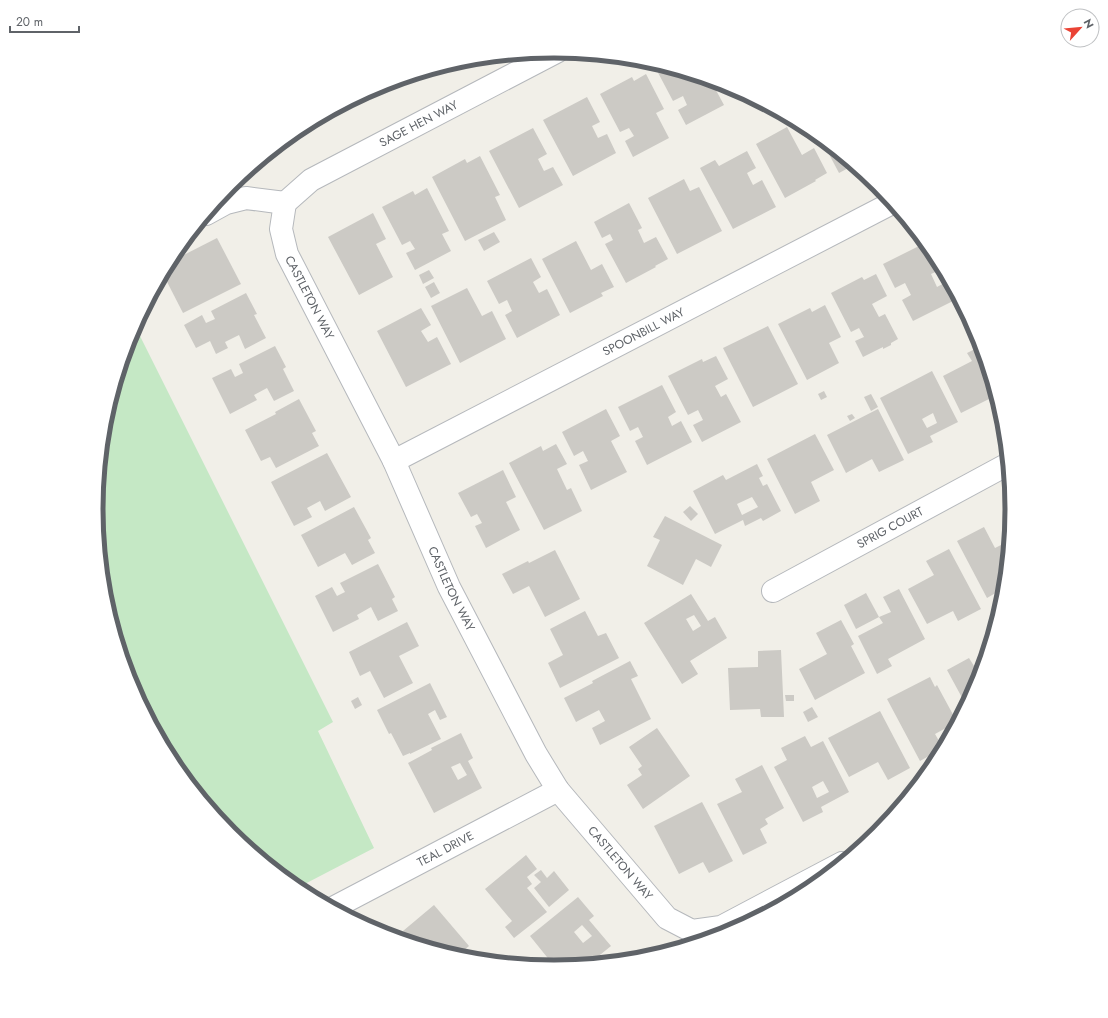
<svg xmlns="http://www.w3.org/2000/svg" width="1108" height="1018" font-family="Jost,sans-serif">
<rect width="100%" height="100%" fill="#f1efe8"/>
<polygon fill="#c5e8c5" points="135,326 333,722 318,731 374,848 297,888 230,833 173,763 131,684 105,598 96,509 105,419 131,334"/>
<g fill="#cccac5" fill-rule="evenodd">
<polygon points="660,65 703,78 706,84 711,81 724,105 686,125 678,110 687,105 683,96 673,101 655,67"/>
<polygon points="646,74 664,109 656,113 669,138 633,157 625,141 634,136 629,128 620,132 600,94 632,77 634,81"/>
<polygon points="384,84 376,90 375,88 379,86"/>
<polygon points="587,97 600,122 592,126 598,138 607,134 616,153 573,176 543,120"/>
<polygon points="787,127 802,155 814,148 827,173 815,180 816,181 785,198 756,144"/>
<polygon points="533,128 547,154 538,159 544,171 553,167 563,185 519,208 489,151"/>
<polygon points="821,139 854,165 839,173"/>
<polygon points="747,151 756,168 747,173 753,185 762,180 776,207 733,229 700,168 715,160 719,166"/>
<polygon points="480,156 500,195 495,197 506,220 465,241 432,177 465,159 467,163"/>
<polygon points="684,179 690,191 699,187 722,231 677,254 648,198"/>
<polygon points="427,188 449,231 442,234 451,251 415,270 406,253 415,249 410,241 402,245 382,207 413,191 415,195"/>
<polygon points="629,203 642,228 638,230 644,243 656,237 668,259 655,266 656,267 626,283 605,244 613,240 610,234 602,238 594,222"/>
<polygon points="373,213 386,239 376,244 393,277 359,295 328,237"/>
<polygon points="494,232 500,242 484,251 478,240"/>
<polygon points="217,238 241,284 183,313 163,274 168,263"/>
<polygon points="576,241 591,270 602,264 614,287 601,293 603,296 570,313 542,259"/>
<polygon points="925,243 935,254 942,269 931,274 937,287 948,281 957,299 913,321 902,300 911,295 905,283 895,288 883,264"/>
<polygon points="531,258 541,277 533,282 539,293 547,289 560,315 517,338 505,315 512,311 507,300 499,304 487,281"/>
<polygon points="429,270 434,278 423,284 419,275"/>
<polygon points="876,274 887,296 872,304 879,317 885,314 898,339 891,343 891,345 883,349 883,347 863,357 855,341 864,337 859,328 851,332 831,293 862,277 864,280"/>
<polygon points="434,282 440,293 431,298 425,287"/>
<polygon points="467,288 482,316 492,311 506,339 460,363 431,306"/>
<polygon points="246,293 257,314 254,315 266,338 245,349 239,335 225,342 228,348 216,354 210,341 196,348 184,325 202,315 206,323 215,319 211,311"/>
<polygon points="825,305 841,337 829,343 839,363 807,380 778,324 810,308 812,312"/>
<polygon points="421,308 431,325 421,331 428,342 437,337 451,364 406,387 377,331"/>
<polygon points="768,326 798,384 753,407 723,348"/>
<polygon points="275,346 286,367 283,369 294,391 274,401 267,388 254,395 257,400 230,414 212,378 231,369 235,377 243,373 239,364"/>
<polygon points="981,346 1000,410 996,412 989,399 961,413 943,376 972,361 967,353"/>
<polygon points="716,356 728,379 715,386 721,397 726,394 741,422 702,442 693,425 703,420 698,410 688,415 668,376 702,359 703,362"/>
<path d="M932 371 958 422 930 436 933 442 908 454 880 398ZM933 413 937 423 927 428 922 419Z"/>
<polygon points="662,385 676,412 668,417 672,426 681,421 692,442 647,465 635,441 643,437 638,427 630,431 618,407"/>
<polygon points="824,391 827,397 821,400 818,394"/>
<polygon points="871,394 878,407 871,411 864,397"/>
<polygon points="299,399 316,431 312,433 319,446 276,468 270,457 261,461 245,430 276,414 275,412"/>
<polygon points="606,409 620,436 611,441 627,472 591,490 579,465 588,461 583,451 574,456 562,432"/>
<polygon points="878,409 904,460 879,472 872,459 846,473 827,435"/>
<polygon points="852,414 855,418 850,421 847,416"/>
<polygon points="815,434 834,470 811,482 820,501 795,514 767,459"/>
<polygon points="556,444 567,464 557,469 567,490 571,488 582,511 544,530 509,463 541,446 543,451"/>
<polygon points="327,453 351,497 325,511 320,501 307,508 312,517 294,526 271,482"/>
<path d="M757 464 763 476 759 478 763 486 767 484 781 511 763 521 761 518 745 526 743 520 715 534 693 491 723 475 726 480ZM752 497 758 507 742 515 737 504Z"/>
<polygon points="503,470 516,497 506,502 520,530 486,548 475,526 482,523 477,514 471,517 458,493"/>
<polygon points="690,506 698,514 691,521 683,512"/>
<polygon points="354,507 371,538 368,540 375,553 352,565 345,553 318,567 301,535"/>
<polygon points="665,516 722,545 711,567 696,559 683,585 647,566 660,540 653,537"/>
<polygon points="984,527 995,548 1009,541 1004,588 987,598 957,541"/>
<polygon points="949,549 981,609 958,621 953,611 927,624 908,589 934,575 926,561"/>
<polygon points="555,550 580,599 545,617 529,586 513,594 502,574 528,561 529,563"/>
<polygon points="378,564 395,597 392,599 398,611 378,621 371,607 357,615 359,619 333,632 315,596 332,587 337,596 345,592 340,583"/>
<polygon points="899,589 925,639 888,659 892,666 877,674 858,636 883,623 879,617 891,612 883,597"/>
<polygon points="866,593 879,617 856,629 844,605"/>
<path d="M691 594 708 621 715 617 727 638 690 661 698 674 682 684 644 623ZM694 615 701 626 693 631 686 619Z"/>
<polygon points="585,611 598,636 606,633 619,658 560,688 548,663 563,655 550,629"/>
<polygon points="841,620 854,644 851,646 865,673 815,700 799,669 827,654 816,633"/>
<polygon points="407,622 419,646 399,656 413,683 384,698 370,671 360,676 349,652"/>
<polygon points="781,650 784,717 761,717 760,709 730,710 728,668 758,667 758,651"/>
<polygon points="969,658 974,666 984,660 977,684 966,705 947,670"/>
<polygon points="630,661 638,676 631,679 651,719 600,745 592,728 605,721 599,710 576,722 564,698 593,683 592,681"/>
<polygon points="930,677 935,687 937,685 957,722 935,734 943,748 920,761 887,699"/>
<polygon points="430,683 447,717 440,720 435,710 428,714 441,739 410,754 410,753 403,756 391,733 389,734 377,710"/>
<polygon points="785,695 794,695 794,701 786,701"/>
<polygon points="358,697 362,705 355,709 351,701"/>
<polygon points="812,707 818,717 808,722 803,712"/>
<polygon points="880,711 910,768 888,780 878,762 849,777 828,738"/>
<polygon points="657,728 690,776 643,809 627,785 642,775 638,769 642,766 629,747"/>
<path d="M461 733 473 758 468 761 482 788 434 813 408 763 432 750 431 748ZM460 763 467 775 458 780 451 767Z"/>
<path d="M805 736 811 747 823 741 849 792 821 807 823 812 803 822 774 767 787 760 781 748ZM823 781 829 792 817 798 812 787Z"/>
<polygon points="762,765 784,808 765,819 768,824 760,829 767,843 743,855 717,804 742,792 735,779"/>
<polygon points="702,802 733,861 709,873 703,862 679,874 654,826"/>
<polygon points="526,855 537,869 527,877 532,884 527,888 547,912 514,938 505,927 512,921 485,889"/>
<polygon points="541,870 547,878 554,871 569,890 549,907 534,888 541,882 534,875"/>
<path d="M578 897 594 916 589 920 611 946 590 963 555 967 530 936ZM582 925 592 936 583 943 574 932Z"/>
<polygon points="434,905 469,946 457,956 413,943 403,931"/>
</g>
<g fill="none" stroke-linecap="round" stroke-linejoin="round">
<defs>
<g id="street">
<path id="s1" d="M285 203 281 229 287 254 394 461 449 587 536 754 558 790 667 918 692 931 721 927 842 863"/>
<path id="s2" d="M285 203 311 180 558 51"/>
<polyline points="206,214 226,203 246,198 285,203"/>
<path id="s3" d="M394 461 892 203"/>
<path id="s4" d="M773 591 1008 464"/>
<path id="s5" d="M333 908 558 790"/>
</g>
</defs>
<use href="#street" stroke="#b5b8bc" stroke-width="24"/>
<use href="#street" stroke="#fff" stroke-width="22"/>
</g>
<g text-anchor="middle" stroke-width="3" stroke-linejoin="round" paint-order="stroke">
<g font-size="12" fill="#5f6368" stroke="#fff">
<text dy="4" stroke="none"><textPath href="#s2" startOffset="156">SAGE HEN WAY</textPath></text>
<text dy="4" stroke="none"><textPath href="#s1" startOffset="101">CASTLETON WAY</textPath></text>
<text dy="4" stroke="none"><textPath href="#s3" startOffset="281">SPOONBILL WAY</textPath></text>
<text dy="4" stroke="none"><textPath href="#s4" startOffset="133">SPRIG COURT</textPath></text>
<text dy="4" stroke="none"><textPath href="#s1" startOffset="425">CASTLETON WAY</textPath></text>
<text dy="4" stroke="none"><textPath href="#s5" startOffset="127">TEAL DRIVE</textPath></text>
<text dy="4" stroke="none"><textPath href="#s1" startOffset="749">CASTLETON WAY</textPath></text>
</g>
</g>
<path d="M0 0H1108V1018H0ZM103 509a451 451 0 1 1 902 0a451 451 0 1 1-902 0Z" fill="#fff" fill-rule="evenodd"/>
<path fill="none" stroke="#5f6368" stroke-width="5" d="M103 509a451 451 0 1 1 902 0a451 451 0 1 1-902 0Z"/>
<g transform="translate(1080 28) rotate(63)"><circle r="19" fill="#ffffff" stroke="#bfc1c3"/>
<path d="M0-3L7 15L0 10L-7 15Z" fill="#ea4335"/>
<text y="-6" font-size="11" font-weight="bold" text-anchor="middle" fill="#5f6368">N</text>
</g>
<path d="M10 26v6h69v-6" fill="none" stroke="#5f6368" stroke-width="2"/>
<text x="16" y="26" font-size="12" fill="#5f6368" stroke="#ffffff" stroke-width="3" paint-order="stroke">20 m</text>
</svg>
